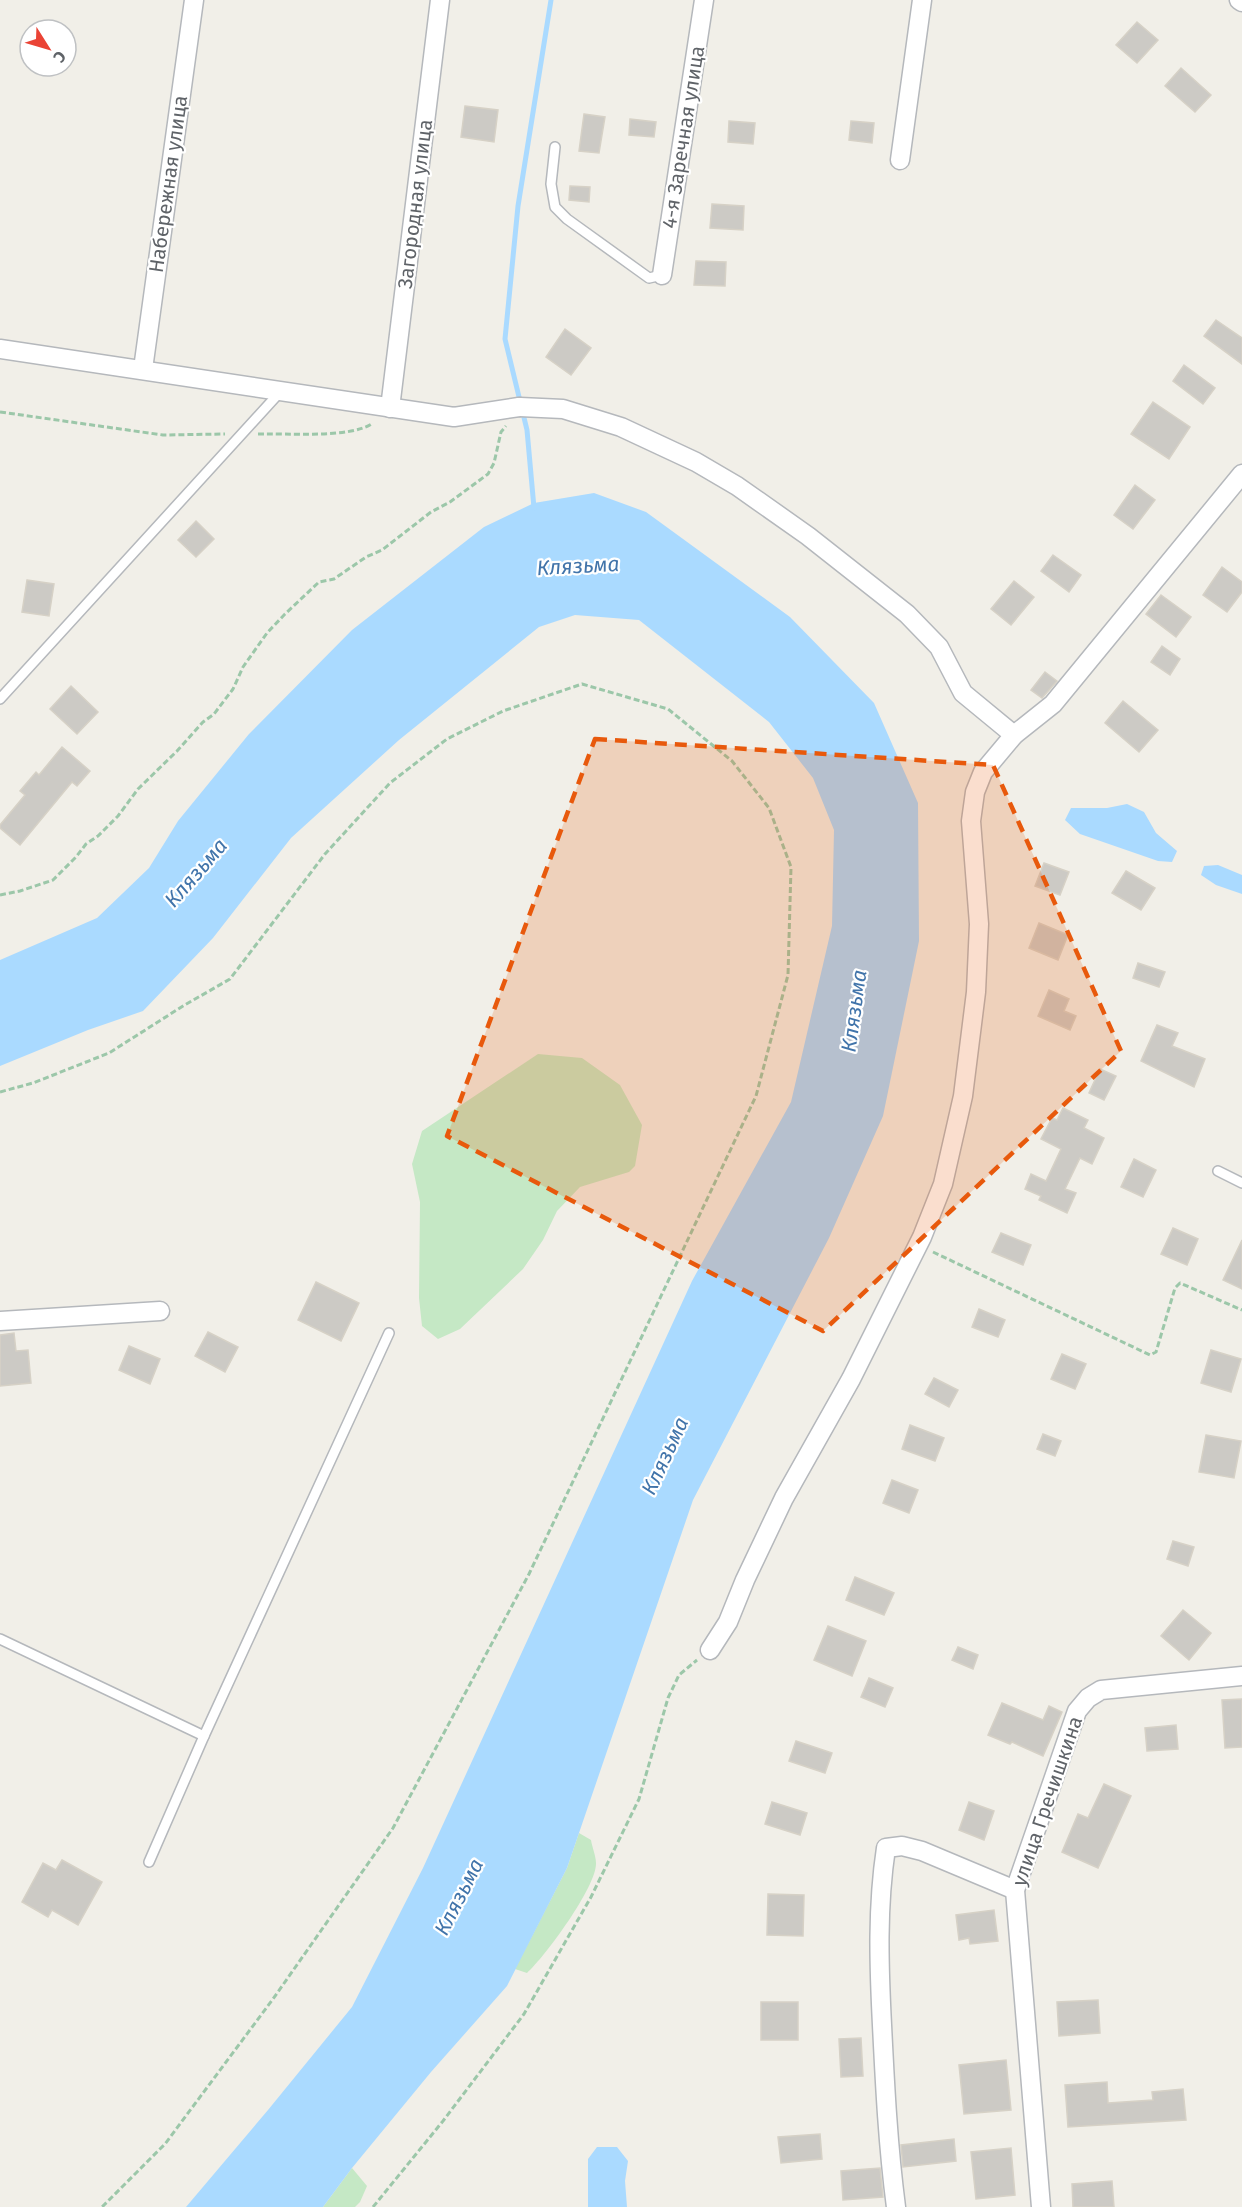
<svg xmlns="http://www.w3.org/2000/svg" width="1242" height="2207" font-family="'Fira Sans',sans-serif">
<rect width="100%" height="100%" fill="#f1efe8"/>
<g fill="#c5e8c5">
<polygon points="538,1054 582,1058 620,1085 642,1125 635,1166 629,1172 580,1187 557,1211 543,1240 523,1269 460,1329 438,1339 422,1326 419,1298 420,1202 412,1164 422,1131"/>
<path d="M579 1833 591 1840C592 1847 596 1856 596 1863 597 1886 545 1957 527 1973L515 1969 567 1868Z"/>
<polygon points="352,2168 367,2186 360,2202 355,2207 323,2207"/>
</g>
<g fill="#aadaff">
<polygon points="594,493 646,512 790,617 874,703 918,803 919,941 883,1116 829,1238 693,1500 567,1868 507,1986 431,2072 352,2168 323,2207 186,2207 268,2110 352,2007 423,1868 692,1281 791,1102 832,926 834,830 813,778 769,722 639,620 575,615 539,627 399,740 291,838 213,938 143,1011 88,1030 0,1066 0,960 97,918 149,868 178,821 249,734 352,630 484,527 534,503"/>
<polygon points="1127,804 1144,812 1156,833 1177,851 1172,862 1158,861 1080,834 1065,820 1071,808 1107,808"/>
<polygon points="1218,865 1242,875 1242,894 1216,885 1201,875 1204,866"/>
<polygon points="597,2147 617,2147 628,2161 625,2181 627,2207 588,2207 588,2159"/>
</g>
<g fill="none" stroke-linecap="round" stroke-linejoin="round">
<polyline stroke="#aadaff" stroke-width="5" points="534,508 527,430 505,339 518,206 551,0"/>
</g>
<g fill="#cccac5" stroke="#d6d1c6" stroke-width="1.5">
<polygon points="1137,22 1158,40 1137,63 1116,45"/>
<polygon points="1181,68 1211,95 1195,112 1165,86"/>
<polygon points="465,106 498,110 494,142 461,137"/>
<polygon points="584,114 605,117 599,153 579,151"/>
<polygon points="630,119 656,122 654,137 629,135"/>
<polygon points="729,121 755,123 753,144 728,142"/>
<polygon points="851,121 874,123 872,143 849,140"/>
<polygon points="570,186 590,187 589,202 569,200"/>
<polygon points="712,204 744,206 743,230 710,228"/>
<polygon points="696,261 726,262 725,286 694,285"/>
<polygon points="1216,320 1242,338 1242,364 1204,336"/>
<polygon points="565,329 591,348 571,375 546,357"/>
<polygon points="1184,365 1215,388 1203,404 1173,381"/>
<polygon points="1153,402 1190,427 1169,459 1131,434"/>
<polygon points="1135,485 1155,500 1133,529 1114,515"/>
<polygon points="196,521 214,539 196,557 178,540"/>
<polygon points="1053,555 1081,575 1069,592 1041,571"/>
<polygon points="1222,567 1242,582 1242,592 1227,612 1203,595"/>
<polygon points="27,580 54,584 49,616 22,612"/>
<polygon points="1014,581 1034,597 1011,625 991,609"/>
<polygon points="1161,595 1191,617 1176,637 1146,614"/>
<polygon points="1162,646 1180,659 1170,675 1151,662"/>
<polygon points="1045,672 1057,681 1042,698 1031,690"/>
<polygon points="71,686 98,712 77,734 50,709"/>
<polygon points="1123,701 1158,730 1139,752 1105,723"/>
<polygon points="62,747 90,771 77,786 72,782 20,845 0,828 0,825 25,795 20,791 36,772 39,775"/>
<polygon points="1044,863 1069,872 1060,895 1035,886"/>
<polygon points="1126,871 1155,888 1141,910 1112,893"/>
<polygon points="1039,923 1068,935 1058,960 1029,948"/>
<polygon points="1138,963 1165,972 1159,987 1133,978"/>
<polygon points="1049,990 1069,999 1064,1011 1076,1016 1070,1030 1038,1016"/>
<polygon points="1157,1025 1178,1033 1172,1046 1205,1059 1194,1087 1141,1061"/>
<polygon points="1100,1069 1116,1076 1104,1100 1089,1093"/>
<polygon points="1063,1108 1088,1120 1084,1128 1104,1138 1092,1164 1080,1158 1065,1189 1076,1193 1067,1213 1039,1200 1041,1196 1025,1189 1031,1174 1046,1181 1061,1149 1041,1139 1052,1118 1057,1120"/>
<polygon points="1134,1159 1156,1170 1143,1197 1121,1187"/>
<polygon points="1173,1228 1198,1239 1187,1265 1161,1254"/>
<polygon points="1001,1233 1031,1245 1023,1265 992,1252"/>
<polygon points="1242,1240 1242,1289 1223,1280"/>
<polygon points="316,1282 359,1303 341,1341 298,1320"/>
<polygon points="979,1309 1005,1320 998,1337 972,1327"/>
<polygon points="208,1332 238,1347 225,1372 195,1356"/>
<polygon points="14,1333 16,1351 28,1350 31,1383 0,1386 0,1335"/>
<polygon points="129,1346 160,1359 150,1384 119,1370"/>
<polygon points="1211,1350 1241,1359 1231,1392 1201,1383"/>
<polygon points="1062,1354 1086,1364 1075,1389 1051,1379"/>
<polygon points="934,1378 958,1390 949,1407 925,1394"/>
<polygon points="910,1425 944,1438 935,1461 902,1449"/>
<polygon points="1043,1434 1061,1441 1055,1456 1037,1449"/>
<polygon points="1206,1435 1241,1441 1234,1478 1199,1472"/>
<polygon points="892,1480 918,1490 909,1513 883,1503"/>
<polygon points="1173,1541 1194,1547 1188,1566 1167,1559"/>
<polygon points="855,1577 894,1593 884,1615 846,1600"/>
<polygon points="1183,1610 1211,1633 1189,1660 1161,1636"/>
<polygon points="828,1626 866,1641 852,1676 814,1660"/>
<polygon points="958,1647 978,1655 973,1669 952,1660"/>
<polygon points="869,1678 893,1688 885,1707 861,1697"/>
<polygon points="1242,1699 1242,1747 1225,1748 1222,1700"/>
<polygon points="1002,1703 1043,1720 1049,1706 1062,1712 1043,1756 1012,1742 1010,1744 988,1735"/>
<polygon points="1176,1725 1178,1749 1147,1751 1145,1728"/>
<polygon points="796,1741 832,1753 825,1773 789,1761"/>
<polygon points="1104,1784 1131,1796 1098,1868 1062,1852 1078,1814 1088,1818"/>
<polygon points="772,1802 807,1813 800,1835 765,1824"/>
<polygon points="969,1802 994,1811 984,1840 959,1830"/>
<polygon points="62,1860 102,1882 78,1925 52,1910 48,1917 22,1902 43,1863 56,1870"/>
<polygon points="768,1894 804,1895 803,1936 767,1935"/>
<polygon points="994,1910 998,1941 970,1944 969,1938 959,1940 956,1915"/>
<polygon points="1098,2000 1100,2033 1059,2036 1057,2002"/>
<rect x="761" y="2002" width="37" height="38"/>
<polygon points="861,2038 863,2076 841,2077 839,2039"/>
<polygon points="1006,2060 1011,2110 964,2114 959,2065"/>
<polygon points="1107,2082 1108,2103 1153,2100 1152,2092 1183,2089 1186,2120 1068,2127 1065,2085"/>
<polygon points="820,2134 822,2159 781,2163 778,2137"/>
<polygon points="954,2139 956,2161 903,2167 901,2145"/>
<polygon points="1011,2148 1015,2195 976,2199 971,2152"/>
<polygon points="880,2168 883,2197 843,2200 841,2171"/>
<polygon points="1112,2181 1114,2207 1073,2207 1072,2184"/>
</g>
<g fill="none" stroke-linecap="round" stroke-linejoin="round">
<defs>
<g id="service">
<polyline points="555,147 551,184 555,207 567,219 649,278 662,275"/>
<polyline points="0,699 281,391"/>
<polyline points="1218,1171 1242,1183"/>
<polyline points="0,1639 204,1736"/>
<polyline points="149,1862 204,1736 389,1333"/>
</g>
<g id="minor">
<polyline points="1239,0 1242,2"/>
<polyline points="900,160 922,0"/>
<polyline points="662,275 704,0"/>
<polyline points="0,349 454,417 519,407"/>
<polyline points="143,369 194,0"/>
<polyline points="520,407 563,409 621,427 696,462 737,486 808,536 907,614 939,647 963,693 1014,735"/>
<polyline points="390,408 440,0"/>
<polyline points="0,1321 160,1311"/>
<polyline points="710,1650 728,1622 745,1580 784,1498 851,1379 922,1237 943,1184 963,1096 976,992 979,924 971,821 975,792 983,772 1014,735 1053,704 1242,474"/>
<path d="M896 2207C888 2146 885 2086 882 2025 879 1966 877 1907 886 1848L902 1846 922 1851 1015 1890"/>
<polyline points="1041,2207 1015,1890 1077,1711 1088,1698 1101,1690 1242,1676"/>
</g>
</defs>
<use href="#service" stroke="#b5b8bc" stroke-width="12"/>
<use href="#minor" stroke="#b5b8bc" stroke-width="21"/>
<g stroke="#9cc7a9" stroke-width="3" stroke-dasharray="6 3" stroke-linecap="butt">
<polyline points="0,412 163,435 225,434"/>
<path d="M258 434C286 433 351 439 373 423"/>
<polyline points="0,895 20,891 53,880 76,857 86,844 98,836 118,816 138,789 177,751 203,722 214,714 233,689 243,667 267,633 285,614 319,582 334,579 366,557 382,550 431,512 450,502 488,474 494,463 501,432 506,426"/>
<polyline points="0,1092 33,1083 109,1053 183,1006 230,979 325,854 390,783 447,739 503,711 582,684 668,709 732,761 769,808 791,867 788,975 756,1096 529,1574 393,1828 273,1999 165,2144 102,2207"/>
<polyline points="933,1252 1150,1355 1156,1352 1175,1288 1180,1283 1242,1310"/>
<polyline points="373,2207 443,2121 524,2014 591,1897 639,1799 668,1698 679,1675 697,1660"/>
</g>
<use href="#service" stroke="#fff" stroke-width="9"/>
<use href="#minor" stroke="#fff" stroke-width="18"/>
</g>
<path fill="#e8590c" fill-opacity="0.2" stroke="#e8590c" stroke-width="4.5" stroke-dasharray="12 8" stroke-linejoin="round" d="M595 739 993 765 1121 1051 823 1331 447 1136Z"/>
<g text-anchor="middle" stroke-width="4.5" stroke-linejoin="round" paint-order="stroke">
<g font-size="20" fill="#5f6368" stroke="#fff">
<text transform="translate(683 137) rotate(-81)" y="7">4-я Заречная улица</text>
<text transform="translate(168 184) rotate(-82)" y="7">Набережная улица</text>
<text transform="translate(415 204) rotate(-83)" y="7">Загородная улица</text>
<text transform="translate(1047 1801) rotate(-71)" y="7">улица Гречишкина</text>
</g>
<g font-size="21" font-style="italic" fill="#4174aa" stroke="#fff">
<text transform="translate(578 566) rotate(-3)" y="7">Клязьма</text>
<text transform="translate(196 873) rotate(-49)" y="7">Клязьма</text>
<text transform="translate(854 1011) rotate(-82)" y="7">Клязьма</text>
<text transform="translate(665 1456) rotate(-65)" y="7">Клязьма</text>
<text transform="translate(459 1897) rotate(-63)" y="7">Клязьма</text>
</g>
</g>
<g transform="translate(48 48) rotate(127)"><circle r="28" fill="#ffffff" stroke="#bfc1c3" stroke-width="1.5"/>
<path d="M0-4.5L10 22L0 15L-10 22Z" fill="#ea4335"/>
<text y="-9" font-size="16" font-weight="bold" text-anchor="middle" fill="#5f6368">С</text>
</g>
</svg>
